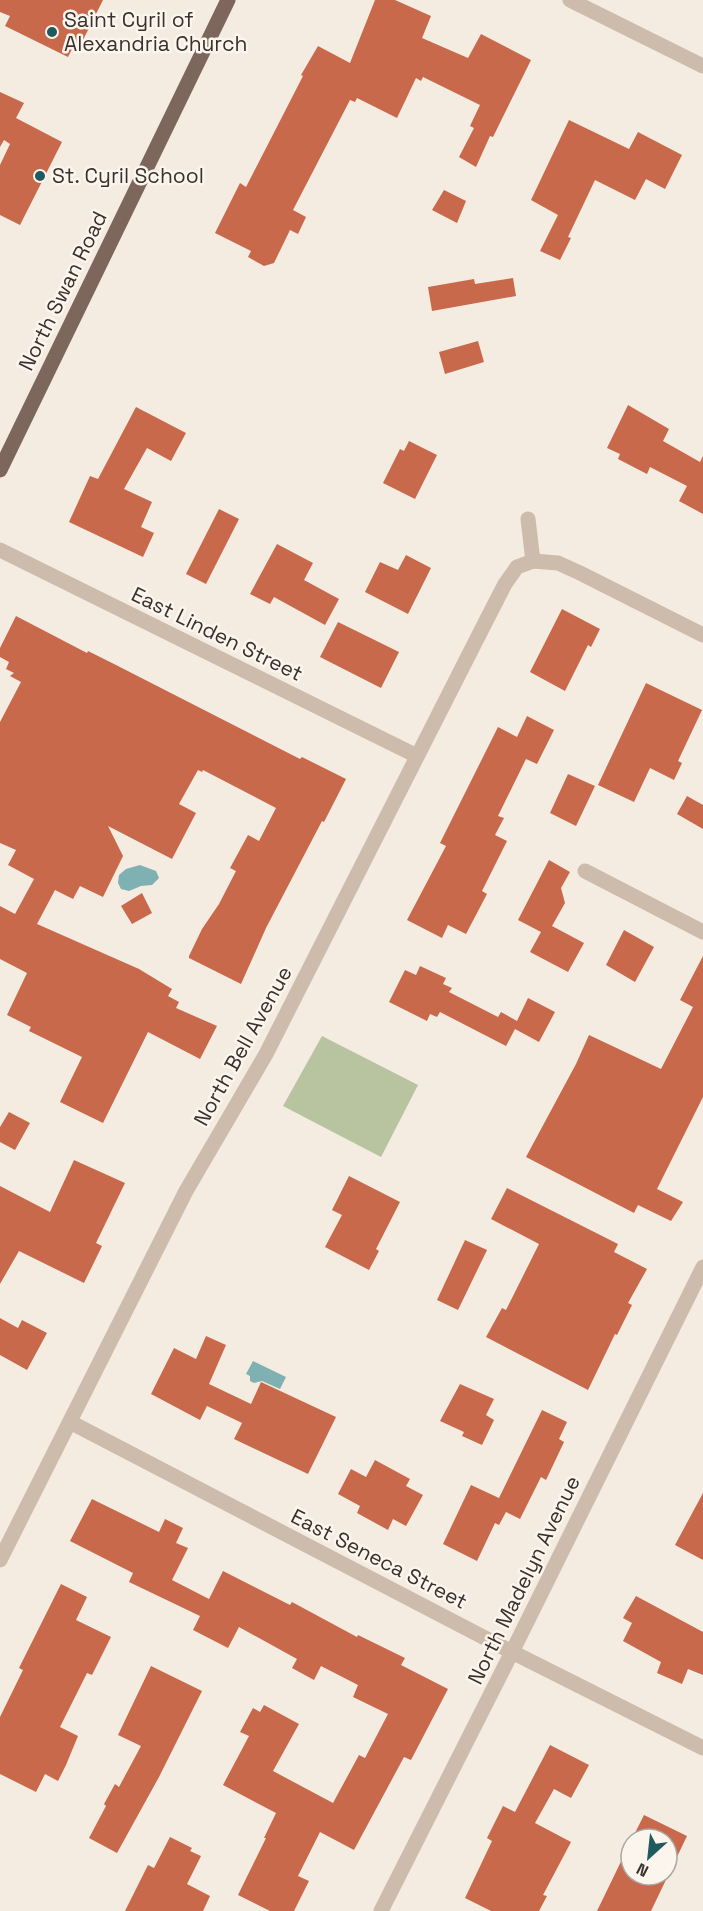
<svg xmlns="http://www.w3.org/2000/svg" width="703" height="1911" font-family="'Space Grotesk',sans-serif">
<rect width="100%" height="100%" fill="#f4ebe1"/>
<polygon fill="#b8c4a0" points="322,1036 418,1085 381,1157 283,1106"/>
<g fill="#7fb0b2">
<polygon points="140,865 156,871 159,878 152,885 141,886 129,891 121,889 118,883 119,875 126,869"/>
<polygon points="253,1361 286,1377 280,1389 262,1381 254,1383 250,1381 250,1376 246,1374"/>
</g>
<g fill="#c8694b">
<polygon points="0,0 103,0 78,50 73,47 68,57 5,26 10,16 0,12"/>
<polygon points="375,0 395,0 431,16 422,38 468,58 481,34 531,60 493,137 490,136 476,167 459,157 474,128 470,126 480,105 423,77 421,81 416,78 397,118 357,98 355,102 350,100 293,210 306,217 298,234 290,230 274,263 264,266 248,257 251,251 215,233 240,183 246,187 303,76 301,75 318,46 350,63"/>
<polygon points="0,92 24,103 16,118 62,142 20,225 0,215 0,165 10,144 4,140 0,147"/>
<polygon points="569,120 629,149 638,132 682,155 665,189 646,179 635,200 595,180 568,237 571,238 560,260 540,251 558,215 531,200"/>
<polygon points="444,190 466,201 457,223 432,210"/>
<polygon points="513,278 516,296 432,311 428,287 474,279 475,284"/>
<polygon points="478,341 484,362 445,374 439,352"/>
<polygon points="628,405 669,429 663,441 700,462 703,456 703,514 679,501 687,486 650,467 647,474 618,459 620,454 607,448"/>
<polygon points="136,407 186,433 171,461 147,448 124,489 152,502 141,527 154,533 143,557 69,522 90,476 98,479"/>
<polygon points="409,441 437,455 415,499 383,483 400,449 404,451"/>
<polygon points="219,509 239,519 206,584 186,574"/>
<polygon points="277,544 313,563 304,580 339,599 325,625 274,597 270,604 250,594"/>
<polygon points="406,555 431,568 408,614 365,592 380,562 398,570"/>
<polygon points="562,609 600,629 591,647 588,645 565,691 530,672"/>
<polygon points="16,616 87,653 88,651 116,665 300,759 302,757 346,779 324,822 322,821 266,928 241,984 189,958 189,956 202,929 219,904 236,871 230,868 248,835 259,841 276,808 203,770 202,772 198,770 179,804 196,813 172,859 108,826 123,856 103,897 80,886 73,899 55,890 37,924 139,969 172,989 168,996 179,1002 176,1008 217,1026 200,1059 148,1032 103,1123 60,1102 82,1057 29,1031 31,1027 7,1015 27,973 0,959 0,906 15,914 34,879 8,865 16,850 0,843 0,722 21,682 10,676 14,673 6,669 9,662 0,657 0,648"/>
<polygon points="338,622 399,652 381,688 320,657"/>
<polygon points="646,683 702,710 678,761 682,763 674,780 650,768 634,802 598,785"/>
<polygon points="527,716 554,730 537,764 526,759 498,816 504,818 495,835 507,841 482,891 487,894 466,934 448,925 442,938 407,920 446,846 440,843 498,727 517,737"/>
<polygon points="568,774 595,786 576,826 550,813"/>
<polygon points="687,796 703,805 703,829 677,814"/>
<polygon points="549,860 570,872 561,888 565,903 552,926 584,943 568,972 530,952 541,932 518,920"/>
<polygon points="142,893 152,913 132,924 121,906"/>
<polygon points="624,930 654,947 635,982 606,965"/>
<polygon points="703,956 703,1097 657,1189 683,1202 671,1221 638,1205 634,1213 526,1157 576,1064 589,1035 661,1069 693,1007 680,1000"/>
<polygon points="420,966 446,978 443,984 452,988 449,992 498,1017 501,1012 517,1021 528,998 555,1012 539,1042 515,1029 506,1046 440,1012 437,1017 430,1014 427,1021 389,1002 405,970 416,975"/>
<polygon points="9,1112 30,1123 15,1150 0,1142 0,1127"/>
<polygon points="74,1160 125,1183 96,1243 102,1246 84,1283 19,1251 0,1284 0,1186 50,1212"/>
<polygon points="349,1176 400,1202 376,1249 379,1251 369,1270 325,1247 342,1215 332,1210"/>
<polygon points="507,1188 618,1244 614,1252 647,1269 628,1303 632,1305 617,1335 615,1334 588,1390 486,1337 502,1308 506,1310 539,1244 491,1219"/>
<polygon points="465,1240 487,1250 458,1310 437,1300"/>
<polygon points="0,1318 18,1328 22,1320 47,1333 27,1370 0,1355"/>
<polygon points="206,1336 226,1345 209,1384 251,1404 261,1382 336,1417 308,1474 234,1439 242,1423 207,1406 200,1420 151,1394 174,1348 196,1359"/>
<polygon points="460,1384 494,1399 486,1415 494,1420 482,1445 462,1436 464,1432 440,1421"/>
<polygon points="542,1410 567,1422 559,1439 564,1442 546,1480 541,1477 520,1519 506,1512 499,1525 495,1523 477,1561 443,1544 471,1485 499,1498"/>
<polygon points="375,1460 410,1479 406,1486 423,1495 406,1526 393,1519 388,1530 357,1513 360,1506 338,1494 351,1469 366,1477"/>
<polygon points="703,1493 703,1560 675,1545"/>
<polygon points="92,1499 159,1532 165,1519 183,1528 176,1543 188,1548 172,1580 209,1599 223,1571 290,1605 292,1602 357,1637 358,1635 405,1658 401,1665 448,1689 411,1760 404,1757 354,1850 320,1832 298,1876 309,1881 294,1911 270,1911 238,1895 266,1838 264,1838 276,1813 223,1785 249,1736 240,1732 253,1708 260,1712 264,1705 299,1724 273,1771 333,1803 359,1755 365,1758 388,1714 353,1697 358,1685 321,1666 314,1680 292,1668 297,1659 239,1627 228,1648 193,1630 200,1616 129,1582 133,1573 70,1541"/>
<polygon points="61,1584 87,1597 76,1620 111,1637 92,1675 87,1673 60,1727 78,1736 66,1765 58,1781 45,1774 36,1792 0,1774 0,1717 23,1670 19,1668"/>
<polygon points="636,1596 703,1632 703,1675 688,1669 682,1684 657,1673 661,1662 623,1641 632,1623 623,1618"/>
<polygon points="151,1666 202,1691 159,1777 117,1853 89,1838 106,1806 104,1804 115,1784 119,1787 141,1746 118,1735"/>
<polygon points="550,1745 589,1765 571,1798 554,1789 535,1823 571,1842 543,1895 547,1896 539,1911 491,1911 465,1898 492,1841 487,1838 503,1806 515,1812"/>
<polygon points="644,1815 687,1836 651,1911 597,1911 631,1841 631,1875 667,1875 667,1839 632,1839"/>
<polygon points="170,1837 192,1848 190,1851 201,1856 187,1884 210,1896 203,1911 125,1911 148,1865 154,1868"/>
</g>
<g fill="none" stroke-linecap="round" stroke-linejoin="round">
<g stroke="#cdbbac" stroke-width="15">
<polyline points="570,0 703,66"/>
<polyline points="528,519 533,561"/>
<polyline points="0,550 417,756"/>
<polyline points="585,871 703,932"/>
<polyline points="70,1422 512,1652 703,1748"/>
<polyline points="0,1560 186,1191 266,1054 487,619 505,584 517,567 533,561 558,563 580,573 703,635"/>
<polyline points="381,1911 512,1652 703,1267"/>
</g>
<polyline stroke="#7d675c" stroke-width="15" points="0,470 228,0"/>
</g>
<g fill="#1f5a5e" stroke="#fbf5ee" stroke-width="2">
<circle cx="52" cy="32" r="6"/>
<circle cx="40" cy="176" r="6"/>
</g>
<g text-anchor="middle" stroke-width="5" stroke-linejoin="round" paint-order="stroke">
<g font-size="21" fill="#3b302b" stroke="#fbf5ee" text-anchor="start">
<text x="64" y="27">Saint Cyril of<tspan x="64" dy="24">Alexandria Church</tspan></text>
<text x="52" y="183">St. Cyril School</text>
</g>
<g font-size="21" fill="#3b302b" stroke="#fbf5ee">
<text transform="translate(63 291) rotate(-64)" y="7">North Swan Road</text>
<text transform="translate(217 634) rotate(26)" y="7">East Linden Street</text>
<text transform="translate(243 1046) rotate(-61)" y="7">North Bell Avenue</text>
<text transform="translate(379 1559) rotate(27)" y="7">East Seneca Street</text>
<text transform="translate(524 1580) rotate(-64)" y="7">North Madelyn Avenue</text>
</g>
</g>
<g transform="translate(649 1857) rotate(207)"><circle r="28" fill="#fbf5ee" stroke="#aea6a0" stroke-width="1.5"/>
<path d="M0-4.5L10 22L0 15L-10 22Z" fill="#1f5a5e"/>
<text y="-9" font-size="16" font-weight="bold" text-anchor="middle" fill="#3b302b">N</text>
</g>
</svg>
